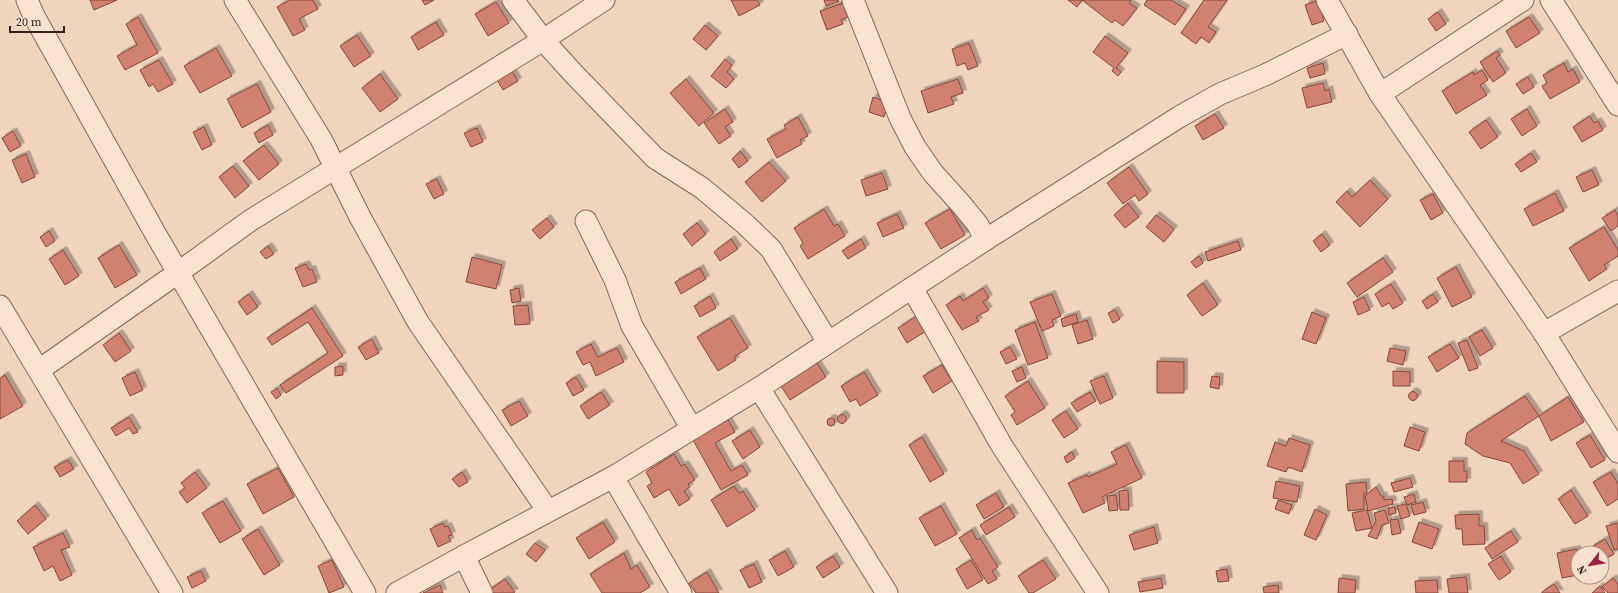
<svg xmlns="http://www.w3.org/2000/svg" width="1618" height="593" font-family="'Source Serif 4',serif">
<defs>
<filter id="shadow"><feDropShadow dx="3.5" dy="-3.5" stdDeviation="0" flood-color="#0004"/></filter>
</defs>
<rect width="100%" height="100%" fill="#f0d4bc"/>
<g fill="#d0816f" stroke="#884639" filter="url(#shadow)">
<polygon points="90,0 117,0 94,10"/>
<polygon points="290,0 313,0 318,9 299,19 305,30 293,36 277,7"/>
<polygon points="422,0 434,0 425,5"/>
<polygon points="731,0 757,0 760,5 739,16"/>
<polygon points="824,0 838,0 839,1 826,6"/>
<polygon points="1068,0 1131,0 1129,3 1137,8 1123,26 1115,20 1112,23 1082,0 1077,7"/>
<polygon points="1147,0 1171,0 1186,9 1175,25 1144,5"/>
<polygon points="1204,0 1227,0 1208,27 1216,32 1209,43 1201,37 1196,44 1181,33"/>
<polygon points="1319,0 1322,7 1320,8 1324,21 1312,25 1305,5"/>
<polygon points="496,2 509,23 488,36 475,14"/>
<polygon points="843,3 848,17 841,20 843,24 827,30 820,11"/>
<polygon points="1438,12 1446,24 1436,31 1428,19"/>
<polygon points="138,17 158,53 125,70 117,56 137,45 126,24"/>
<polygon points="1529,17 1540,33 1516,48 1506,31"/>
<polygon points="436,22 444,35 418,50 411,37"/>
<polygon points="705,25 718,36 706,50 693,39"/>
<polygon points="357,35 371,56 354,67 340,46"/>
<polygon points="1105,36 1128,53 1116,68 1121,72 1118,76 1112,71 1114,68 1093,52"/>
<polygon points="969,43 978,66 968,70 965,63 957,66 952,49"/>
<polygon points="216,48 232,76 200,93 184,66"/>
<polygon points="1497,51 1500,55 1496,58 1506,73 1493,82 1480,62"/>
<polygon points="725,59 732,65 727,72 734,79 726,88 711,76"/>
<polygon points="159,60 173,84 158,92 153,84 149,87 140,70"/>
<polygon points="1323,63 1325,74 1310,78 1307,68"/>
<polygon points="1564,63 1568,72 1573,69 1580,82 1550,99 1542,86 1547,83 1543,75"/>
<polygon points="1482,70 1488,80 1480,85 1487,95 1456,114 1442,91 1473,72 1474,75"/>
<polygon points="512,71 518,81 503,90 497,80"/>
<polygon points="380,74 398,99 380,112 362,88"/>
<polygon points="1528,77 1534,87 1523,94 1516,84"/>
<polygon points="686,79 714,113 699,126 670,93"/>
<polygon points="958,79 963,93 951,97 954,104 928,113 921,91"/>
<polygon points="1323,83 1325,91 1329,89 1332,102 1307,108 1302,88"/>
<polygon points="257,84 271,112 242,128 227,99"/>
<polygon points="873,97 888,102 884,117 869,112"/>
<polygon points="725,109 733,122 725,127 731,136 719,144 704,123"/>
<polygon points="1527,109 1537,126 1522,136 1511,119"/>
<polygon points="1215,114 1224,128 1203,140 1195,126"/>
<polygon points="1590,116 1594,123 1598,121 1603,130 1582,142 1573,127"/>
<polygon points="798,117 808,136 800,140 802,144 777,158 767,139 786,129 784,125"/>
<polygon points="1486,120 1498,137 1481,149 1469,132"/>
<polygon points="268,125 273,135 259,143 254,133"/>
<polygon points="204,127 212,145 202,150 193,132"/>
<polygon points="477,128 483,142 471,147 464,133"/>
<polygon points="13,131 21,146 10,152 2,138"/>
<polygon points="264,145 279,164 259,180 243,161"/>
<polygon points="740,151 748,161 739,168 732,159"/>
<polygon points="1531,153 1537,162 1521,172 1515,164"/>
<polygon points="26,154 35,177 22,183 12,160"/>
<polygon points="769,162 786,181 762,202 745,182"/>
<polygon points="233,166 249,186 235,198 219,177"/>
<polygon points="1129,167 1148,194 1139,201 1135,195 1123,204 1107,183"/>
<polygon points="1592,170 1599,185 1583,192 1576,177"/>
<polygon points="882,173 888,189 866,196 861,180"/>
<polygon points="437,179 444,194 434,199 426,184"/>
<polygon points="1370,180 1388,199 1360,227 1336,202 1347,191 1352,197"/>
<polygon points="1555,193 1564,211 1533,226 1524,209"/>
<polygon points="1433,194 1443,213 1431,220 1420,200"/>
<polygon points="1128,203 1139,217 1125,228 1114,215"/>
<polygon points="824,209 834,226 838,224 845,236 808,259 800,246 803,243 794,228"/>
<polygon points="950,209 965,235 941,249 925,223"/>
<polygon points="1615,210 1618,216 1618,226 1611,231 1602,218"/>
<polygon points="897,214 904,228 883,237 877,223"/>
<polygon points="1156,215 1174,229 1164,242 1146,227"/>
<polygon points="547,218 554,227 540,239 532,230"/>
<polygon points="697,223 706,234 692,246 683,234"/>
<polygon points="1604,227 1618,250 1618,256 1604,265 1607,269 1589,281 1569,248"/>
<polygon points="49,231 55,241 46,247 40,237"/>
<polygon points="1322,234 1330,245 1321,252 1313,241"/>
<polygon points="731,239 738,249 720,261 714,252"/>
<polygon points="861,239 866,248 848,259 842,251"/>
<polygon points="1238,241 1241,250 1208,261 1205,252"/>
<polygon points="119,245 137,275 115,288 98,258"/>
<polygon points="268,246 274,254 266,259 260,252"/>
<polygon points="63,250 79,276 65,285 49,259"/>
<polygon points="1199,256 1203,263 1196,268 1191,262"/>
<polygon points="472,257 502,265 496,289 466,282"/>
<polygon points="1383,258 1393,272 1357,297 1347,283"/>
<polygon points="306,264 309,270 312,269 317,282 303,287 295,268"/>
<polygon points="1456,267 1472,297 1452,307 1437,278"/>
<polygon points="700,268 706,279 681,294 675,282"/>
<polygon points="1203,283 1218,305 1202,316 1187,295"/>
<polygon points="1391,284 1403,303 1393,309 1389,303 1382,307 1375,294"/>
<polygon points="519,288 521,301 512,303 510,290"/>
<polygon points="983,288 989,298 983,302 989,310 976,317 979,321 962,330 946,305 960,296 963,301"/>
<polygon points="249,294 258,307 247,315 238,302"/>
<polygon points="1052,294 1061,316 1052,320 1054,326 1042,331 1030,302"/>
<polygon points="1433,294 1438,302 1427,309 1422,301"/>
<polygon points="710,296 716,308 700,317 694,306"/>
<polygon points="1364,297 1370,310 1358,315 1353,302"/>
<polygon points="528,305 530,324 515,325 513,306"/>
<polygon points="312,308 343,356 286,393 280,385 328,353 308,322 272,345 267,338"/>
<polygon points="1115,310 1120,319 1113,323 1108,313"/>
<polygon points="1312,312 1326,318 1316,344 1302,339"/>
<polygon points="1076,314 1078,322 1063,327 1061,319"/>
<polygon points="917,316 926,331 907,343 898,328"/>
<polygon points="730,318 748,348 734,357 736,360 718,371 697,337"/>
<polygon points="1087,320 1093,339 1078,344 1072,325"/>
<polygon points="1035,322 1048,358 1028,365 1015,330"/>
<polygon points="1482,330 1493,348 1480,356 1469,337"/>
<polygon points="119,333 131,351 115,362 103,345"/>
<polygon points="372,339 379,353 366,360 358,347"/>
<polygon points="1467,340 1478,368 1469,371 1458,343"/>
<polygon points="591,344 598,357 617,348 624,362 596,376 590,362 583,365 576,352"/>
<polygon points="1450,344 1459,358 1437,372 1428,357"/>
<polygon points="1010,347 1017,359 1006,364 1000,352"/>
<polygon points="1390,348 1406,351 1403,365 1387,361"/>
<polygon points="815,360 826,377 790,400 779,383"/>
<polygon points="1157,361 1184,362 1184,393 1157,393"/>
<polygon points="942,365 952,381 933,393 923,376"/>
<polygon points="343,366 343,375 335,376 335,367"/>
<polygon points="1022,367 1026,378 1017,382 1012,371"/>
<polygon points="1393,371 1410,372 1410,386 1393,386"/>
<polygon points="135,372 143,390 130,396 122,378"/>
<polygon points="864,372 878,395 860,406 856,399 850,402 841,386"/>
<polygon points="5,375 23,406 0,419 0,378"/>
<polygon points="1104,376 1113,398 1100,404 1090,381"/>
<polygon points="1212,376 1220,377 1219,389 1210,387"/>
<polygon points="576,377 584,390 573,396 566,383"/>
<polygon points="1028,381 1045,408 1017,425 1011,415 1015,412 1005,396"/>
<polygon points="277,388 281,395 276,399 271,392"/>
<circle cx="1413" cy="396" r="4.5"/>
<polygon points="601,392 610,405 588,419 580,406"/>
<polygon points="1090,392 1096,401 1077,412 1071,403"/>
<polygon points="1525,396 1539,416 1501,441 1524,451 1539,474 1523,484 1510,463 1483,456 1465,444 1467,433"/>
<polygon points="1568,397 1584,422 1551,441 1539,416"/>
<polygon points="519,401 528,416 511,426 502,410"/>
<polygon points="1066,411 1078,429 1064,438 1052,420"/>
<circle cx="842" cy="419" r="4.5"/>
<polygon points="129,417 138,432 133,434 129,428 116,436 111,428"/>
<circle cx="831" cy="422" r="4"/>
<polygon points="728,420 735,432 715,443 731,471 742,465 748,475 721,490 693,440"/>
<polygon points="1410,427 1425,432 1419,451 1404,446"/>
<polygon points="750,430 760,447 743,459 732,441"/>
<polygon points="1590,435 1605,460 1591,468 1576,443"/>
<polygon points="922,437 944,474 930,482 909,445"/>
<polygon points="1289,438 1310,445 1302,472 1288,467 1286,472 1267,466 1275,442 1286,446"/>
<polygon points="1126,445 1142,478 1102,497 1105,503 1083,513 1068,483 1087,475 1088,477 1117,464 1111,452"/>
<polygon points="1072,452 1075,458 1067,463 1064,457"/>
<polygon points="674,454 681,466 685,464 695,480 688,484 690,487 684,491 690,499 679,506 669,489 654,498 647,486 652,483 646,472"/>
<polygon points="68,460 74,469 60,477 54,467"/>
<polygon points="1449,461 1464,461 1464,471 1467,471 1467,482 1449,482"/>
<polygon points="278,468 294,497 263,514 247,484"/>
<polygon points="195,472 207,488 187,503 179,492 185,488 181,483"/>
<polygon points="462,472 468,482 459,487 452,479"/>
<polygon points="1611,472 1618,484 1618,499 1607,506 1593,482"/>
<polygon points="1410,478 1413,487 1394,492 1391,483"/>
<polygon points="1276,481 1300,486 1297,502 1273,498"/>
<polygon points="1366,482 1367,493 1364,493 1364,509 1348,511 1346,484"/>
<polygon points="734,486 739,493 743,491 755,510 727,527 711,500"/>
<polygon points="1376,487 1381,496 1384,496 1384,500 1392,499 1393,504 1368,511 1365,496"/>
<polygon points="1128,490 1129,510 1120,510 1119,491"/>
<polygon points="1571,490 1588,516 1575,524 1558,499"/>
<polygon points="996,493 1004,507 984,519 976,505"/>
<polygon points="1414,494 1416,502 1407,505 1404,497"/>
<polygon points="1116,495 1118,510 1109,511 1107,496"/>
<polygon points="1278,500 1292,505 1289,514 1275,509"/>
<polygon points="223,501 241,531 220,543 202,513"/>
<polygon points="1423,502 1426,512 1414,515 1411,505"/>
<polygon points="1406,504 1410,516 1401,519 1397,506"/>
<polygon points="35,505 46,519 28,534 17,521"/>
<polygon points="941,506 957,534 935,546 919,518"/>
<polygon points="1009,507 1015,517 986,535 980,525"/>
<polygon points="1395,507 1396,513 1389,515 1388,508"/>
<polygon points="1315,509 1327,515 1316,540 1304,535"/>
<polygon points="1367,510 1372,528 1356,531 1352,513"/>
<polygon points="1385,510 1389,523 1382,525 1377,539 1368,536 1376,521 1374,513"/>
<polygon points="1479,514 1479,526 1484,526 1485,544 1463,545 1462,529 1456,529 1455,515"/>
<polygon points="1398,519 1401,533 1392,535 1390,520"/>
<polygon points="603,522 615,542 589,559 576,538"/>
<polygon points="1419,522 1439,529 1432,549 1412,542"/>
<polygon points="443,523 445,527 448,526 452,535 448,536 451,541 438,547 430,529"/>
<polygon points="1618,523 1618,549 1614,550 1606,526"/>
<polygon points="1154,527 1158,543 1134,550 1129,535"/>
<polygon points="258,529 280,565 264,575 242,539"/>
<polygon points="972,530 977,540 980,538 998,567 992,571 997,579 988,584 959,538"/>
<polygon points="1511,531 1518,542 1492,559 1485,548"/>
<polygon points="63,533 70,547 61,550 72,575 60,581 53,566 44,571 33,547"/>
<polygon points="1605,539 1614,554 1602,561 1602,553 1593,553 1590,548"/>
<polygon points="535,543 545,550 536,562 526,554"/>
<polygon points="1577,549 1578,575 1562,578 1557,553"/>
<polygon points="785,551 794,567 778,576 769,560"/>
<polygon points="624,553 631,569 637,565 650,587 640,593 602,593 590,574"/>
<polygon points="833,556 840,567 823,578 816,567"/>
<polygon points="1501,556 1511,572 1499,580 1488,564"/>
<polygon points="332,560 344,587 329,593 318,566"/>
<polygon points="971,560 983,580 967,589 956,569"/>
<polygon points="1043,560 1056,579 1033,593 1029,593 1018,576"/>
<polygon points="754,564 762,582 749,588 740,570"/>
<polygon points="1227,569 1229,581 1218,582 1216,571"/>
<polygon points="201,571 206,581 192,588 187,577"/>
<polygon points="707,572 719,593 696,593 689,583"/>
<polygon points="1466,577 1468,593 1449,593 1447,579"/>
<polygon points="1161,578 1163,588 1140,592 1138,582"/>
<polygon points="1339,578 1356,580 1355,593 1338,593"/>
<polygon points="1613,578 1618,584 1618,593 1608,593 1602,587"/>
<polygon points="505,579 515,592 513,593 491,593 489,590"/>
<polygon points="1437,580 1438,593 1416,593 1415,581"/>
<polygon points="1554,584 1560,593 1542,593 1542,592"/>
<polygon points="440,585 443,593 423,593"/>
<polygon points="1278,585 1279,593 1264,593 1263,587"/>
<polygon points="1600,586 1605,593 1592,593"/>
</g>
<g fill="none" stroke-linecap="round" stroke-linejoin="round">
<defs>
<g id="street">
<polyline points="27,0 34,16 155,233 365,593"/>
<polyline points="235,0 321,139 360,217 418,322 548,511"/>
<polyline points="513,0 543,40 572,72 655,158 702,188 745,224 771,249 828,342"/>
<polyline points="1327,0 1380,94 1544,333 1618,452"/>
<polyline points="1551,0 1618,105"/>
<polyline points="1380,94 1523,0"/>
<polyline points="586,221 615,280 632,326 692,429"/>
<polyline points="985,240 1179,117 1220,94 1265,75 1347,34"/>
<polyline points="912,288 1002,446 1098,593"/>
<polyline points="0,306 172,593"/>
<polyline points="1544,333 1618,291"/>
<polyline points="39,370 179,272 251,220 543,40 604,0"/>
<polyline points="759,388 887,593"/>
<polyline points="613,477 681,593"/>
<polyline points="464,556 482,593"/>
<polyline points="397,593 464,556 613,477 759,388 985,240 978,225 961,204 933,173 915,147 900,118 853,0"/>
</g>
</defs>
<use href="#street" stroke="#886455" stroke-width="23"/>
<use href="#street" stroke="#fae3cf" stroke-width="21"/>
</g>
<g transform="translate(1590 565) rotate(239)"><circle r="19" fill="#f7e0cc" stroke="#aa9485"/>
<path d="M0-3L7 15L0 10L-7 15Z" fill="#9a223f"/>
<text y="-6" font-size="11" font-weight="bold" text-anchor="middle" fill="#36211a">N</text>
</g>
<path d="M10 26v6h54v-6" fill="none" stroke="#36211a" stroke-width="2"/>
<text x="16" y="26" font-size="12" fill="#36211a" stroke="#f7e0cc" stroke-width="3" paint-order="stroke">20 m</text>
</svg>
